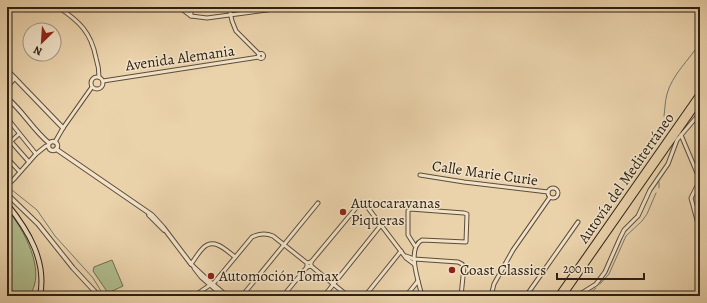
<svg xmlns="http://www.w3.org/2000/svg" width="707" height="303" font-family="Alegreya,serif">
<rect width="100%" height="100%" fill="#ead2ab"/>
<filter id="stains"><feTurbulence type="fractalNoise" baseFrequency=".005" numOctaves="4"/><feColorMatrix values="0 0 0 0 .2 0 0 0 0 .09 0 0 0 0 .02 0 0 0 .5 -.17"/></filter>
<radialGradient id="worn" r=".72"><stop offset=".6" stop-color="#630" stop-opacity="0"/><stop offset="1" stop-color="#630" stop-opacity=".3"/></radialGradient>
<g fill="#b0bd8e" stroke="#6e6f51">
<path d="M7 209C23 228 48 272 29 296H7Z"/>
<polygon points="112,260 123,286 108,293 93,271 94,267"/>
</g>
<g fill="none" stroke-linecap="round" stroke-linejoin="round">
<g stroke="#707a75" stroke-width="1">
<path d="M664 116C665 109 665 101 667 94 672 75 689 60 700 43"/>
<polyline points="659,182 659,188"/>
<polyline points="7,186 37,210 55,236 93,278 104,296"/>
<polyline points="600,284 609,274 626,236 642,221 647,214 656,193"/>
<polyline points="587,296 596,288"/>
</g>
<defs>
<g id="minor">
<path d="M58 7C79 21 91 32 96 58 98 64 99 71 99 77"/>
<polyline points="179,7 191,16 207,18 289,7"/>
<polyline points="191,7 191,16"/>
<polyline points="229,7 232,21 236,31 259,54"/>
<circle cx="261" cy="56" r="2.5"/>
<circle cx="97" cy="83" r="6"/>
<polyline points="103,81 259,57"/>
<polyline points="7,87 15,78"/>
<polyline points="7,118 36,154"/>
<polyline points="681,135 700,180 691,198 700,231"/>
<polyline points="7,137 29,162"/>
<polyline points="55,142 63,128 92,87"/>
<polyline points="7,145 19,134"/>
<polyline points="7,158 20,172"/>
<polyline points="420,175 464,182 548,192"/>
<polyline points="7,176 12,181 14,179 36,154 46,146 48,146"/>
<circle cx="553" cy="193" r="5"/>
<path d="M415 246 408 235V211L410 209 464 213 467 214 466 242 422 240C406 248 419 283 422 296"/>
<polyline points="406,256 414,259 458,262 462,264 464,267 461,296"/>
<polyline points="311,262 361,202 365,204 406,258 414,264"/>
<path d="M191 264C195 259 198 253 203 248 214 237 226 250 235 257"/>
<polyline points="191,264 207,279 227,296"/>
<polyline points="311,266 348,296"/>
<polyline points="194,268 201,277 223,296"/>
<path d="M213 284 252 237C258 234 266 233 273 236L307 263 311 262V266L307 267V263"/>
<polyline points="194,296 210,285"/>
<polyline points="242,296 318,203"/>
<polyline points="283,296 307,267"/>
<polyline points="324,296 381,225"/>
<polyline points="365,296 401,251"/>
<polyline points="406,296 418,281"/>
<polyline points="491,296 494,284 513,250 550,197"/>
<polyline points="526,296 578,222"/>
<polyline points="577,296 596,284 605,272 620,238 624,230 638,216 650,190 668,164 677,140 700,113"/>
</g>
<g id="tertiary">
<polyline points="7,70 63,128"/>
<path d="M7 98C23 111 33 130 49 143"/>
<circle cx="53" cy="146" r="4.5"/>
<polyline points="56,149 152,215 163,227 191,264"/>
<polyline points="7,194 38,224 73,268 99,296"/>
<polyline points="149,215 164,230"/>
</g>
<path id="secondary" d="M7 204C28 230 47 261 40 296"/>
<g id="trunk">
<polyline points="558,296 700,93"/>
<polyline points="563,296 700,100"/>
</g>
</defs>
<use href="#minor" stroke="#5c4d3a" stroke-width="5"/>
<use href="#tertiary" stroke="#5c4d3a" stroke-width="5.5"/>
<use href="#secondary" stroke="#2d2114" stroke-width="6"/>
<use href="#trunk" stroke="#2d2114" stroke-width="7"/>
<use href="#minor" stroke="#f1e2c8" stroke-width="3"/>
<use href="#tertiary" stroke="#f1e2c8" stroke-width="3.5"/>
<use href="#secondary" stroke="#f1e2c8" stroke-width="4"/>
<use href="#trunk" stroke="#ead2ab" stroke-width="5"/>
</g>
<g fill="#8f2418" stroke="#f1e2c8" stroke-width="1.5">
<circle cx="343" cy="212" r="4"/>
<circle cx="452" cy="270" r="4"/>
<circle cx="211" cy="276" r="4"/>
</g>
<g text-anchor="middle" stroke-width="3" stroke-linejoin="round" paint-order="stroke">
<g font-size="15" fill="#2d2114" stroke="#f1e2c8">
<text transform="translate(180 58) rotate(-8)" y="5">Avenida Alemania</text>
<text transform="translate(485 173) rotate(8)" y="5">Calle Marie Curie</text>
<text transform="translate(626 178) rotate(-55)" y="5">Autovía del Mediterráneo</text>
</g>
<g font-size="15" fill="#2d2114" stroke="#f1e2c8" text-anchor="start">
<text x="351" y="208">Autocaravanas<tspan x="351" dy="17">Piqueras</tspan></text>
<text x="460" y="275">Coast Classics</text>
<text x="219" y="281">Automoción Tomax</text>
</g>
</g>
<rect width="707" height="303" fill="none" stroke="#ead2ab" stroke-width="24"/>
<rect x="8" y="8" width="691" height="287" fill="none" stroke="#2d2114" stroke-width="2"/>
<rect x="12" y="12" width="683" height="279" fill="none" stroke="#2d2114"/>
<g transform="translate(42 42) rotate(205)"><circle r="19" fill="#f1e2c8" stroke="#a39580"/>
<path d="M0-3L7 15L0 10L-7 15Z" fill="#8f2418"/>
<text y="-6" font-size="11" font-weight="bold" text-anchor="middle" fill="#2d2114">N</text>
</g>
<path d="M557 273v6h87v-6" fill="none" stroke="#2d2114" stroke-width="2"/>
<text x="563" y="273" font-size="12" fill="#2d2114" stroke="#f1e2c8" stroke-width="3" paint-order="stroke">200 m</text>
<rect width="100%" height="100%" filter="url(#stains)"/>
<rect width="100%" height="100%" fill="url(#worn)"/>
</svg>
